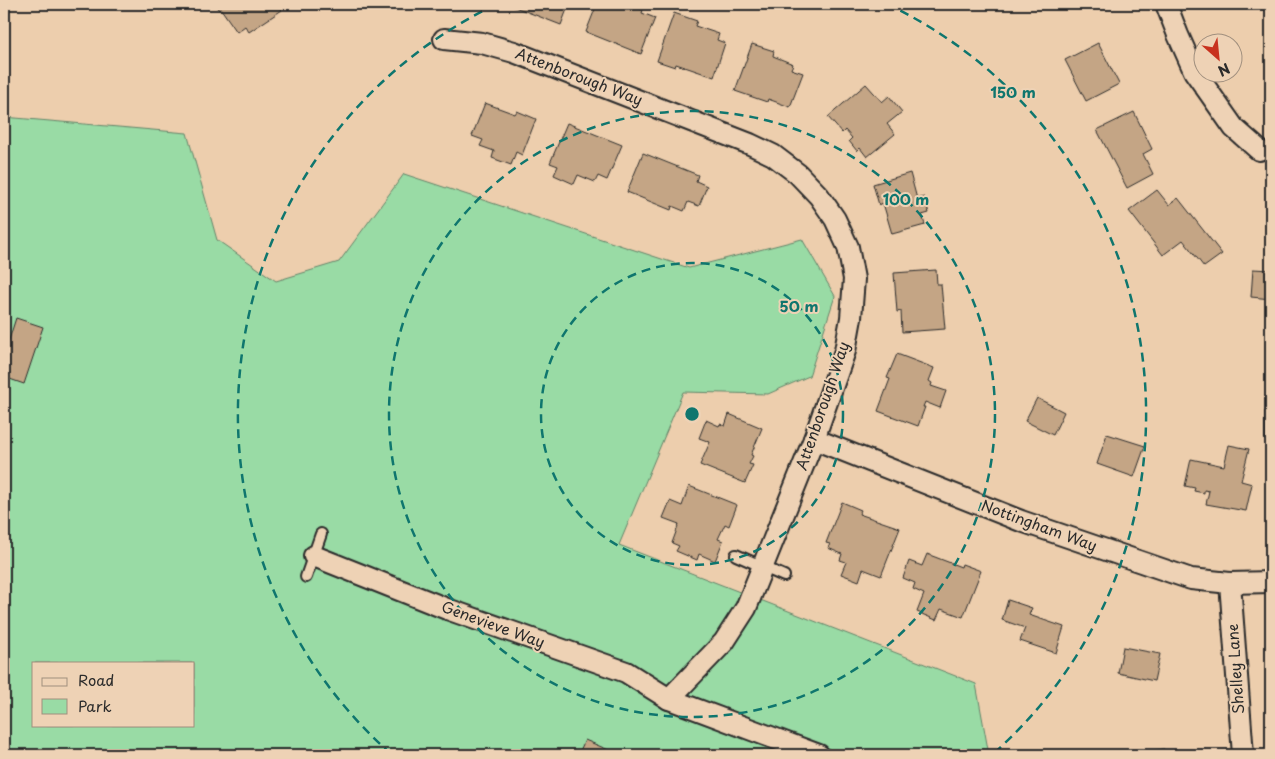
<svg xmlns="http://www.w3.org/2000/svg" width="1275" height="759" font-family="'Playpen Sans',sans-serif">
<rect width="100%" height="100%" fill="#edcead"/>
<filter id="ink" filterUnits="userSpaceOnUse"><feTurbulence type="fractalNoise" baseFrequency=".02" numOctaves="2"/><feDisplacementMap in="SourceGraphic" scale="10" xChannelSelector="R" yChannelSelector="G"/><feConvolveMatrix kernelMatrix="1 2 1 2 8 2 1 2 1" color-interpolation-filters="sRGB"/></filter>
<g filter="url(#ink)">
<path fill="#99dba5" stroke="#628368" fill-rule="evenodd" d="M4 117 187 133 217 240 276 281 339 262 404 174 689 268 802 239 835 296 809 376 768 394 683 392 619 545 976 684 989 755H4ZM34 663H194V725H34Z"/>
<g fill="#c4a585" stroke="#2b2b2b">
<polygon points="214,4 277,4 282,10 249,32 245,26 237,32 221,9 219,10"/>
<polygon points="507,4 569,4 561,25"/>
<polygon points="597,4 626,4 643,10 642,13 655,18 641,54 586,32"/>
<polygon points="674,13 697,21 695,26 719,34 717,40 725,43 714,77 676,64 675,67 657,61"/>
<polygon points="1098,43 1119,84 1086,101 1065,60"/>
<polygon points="752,44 774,51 773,56 793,64 791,69 803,73 790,107 768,99 767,102 735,91"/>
<polygon points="866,84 882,102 889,96 902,112 887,124 895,134 867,157 860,148 857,151 849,141 852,138 845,130 842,133 828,117"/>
<polygon points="485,103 515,114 517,111 536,119 522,155 516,152 511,165 492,158 494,151 480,146 483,140 472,136"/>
<polygon points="1134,112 1152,149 1143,154 1153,174 1127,188 1097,130"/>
<polygon points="567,123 622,145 607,180 598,176 595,182 578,175 574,184 554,175 558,166 550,163"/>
<polygon points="643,153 698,175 696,181 707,186 699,206 688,202 684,211 672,206 671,210 627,192"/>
<polygon points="910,173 917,199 924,197 929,213 922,215 925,225 892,234 883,203 879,205 873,184"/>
<polygon points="1157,190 1169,205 1178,198 1222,254 1204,267 1183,240 1163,255 1129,211"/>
<polygon points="1253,269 1271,270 1271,299 1251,297"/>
<polygon points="936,270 937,284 941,284 945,329 902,332 901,311 897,312 894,273"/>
<polygon points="16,318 43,327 24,384 4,377 4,355"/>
<polygon points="897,354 934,368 929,381 932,383 931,386 946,391 940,408 925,402 923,407 925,407 918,426 878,411 890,379 887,378"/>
<polygon points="1037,398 1064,412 1053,435 1025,421"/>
<polygon points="1265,411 1271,411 1271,444 1270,438 1265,439"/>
<polygon points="729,414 762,428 751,455 753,456 749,464 753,465 745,483 700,465 710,442 699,438 706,420 719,426 720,424 725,426"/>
<polygon points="1107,434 1145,446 1134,477 1097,464"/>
<polygon points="1229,445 1249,449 1241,481 1252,484 1246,511 1206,504 1209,491 1204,490 1204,493 1194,491 1195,488 1185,486 1191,459 1224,466"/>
<polygon points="689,486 737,505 729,526 725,524 718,539 723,541 715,561 699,554 697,560 676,551 679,546 672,543 679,524 663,518 670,501 682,506"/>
<polygon points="842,502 861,510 859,514 900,528 881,576 863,569 859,581 841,574 846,562 840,560 842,554 828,548 830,544 826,543"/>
<polygon points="927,554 961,567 962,564 981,571 963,617 941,609 936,620 917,612 924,594 913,589 915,583 903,578 909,561 922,566"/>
<polygon points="1008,600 1032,608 1029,615 1064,627 1056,653 1020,641 1025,628 1002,620"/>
<polygon points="1123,647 1160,654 1154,681 1118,673"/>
<polygon points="585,740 618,754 617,755 578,755"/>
<polygon points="1164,749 1165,755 1139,755 1138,753"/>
</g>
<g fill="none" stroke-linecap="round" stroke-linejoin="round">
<defs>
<g id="service">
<polyline points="736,555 784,576"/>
<polyline points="306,577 321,534"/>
</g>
<g id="minor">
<polyline points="1166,4 1178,35 1194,71 1234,128 1259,150"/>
<polyline points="444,39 482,43 514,52 750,144 773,155 798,174 819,196 835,219 848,247 854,279 851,318 845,351 814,439 746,608 724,642 669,699"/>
<polyline points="814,439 1021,521 1191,579 1230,583 1271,582"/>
<polyline points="314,556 447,609 626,672 669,699 819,755"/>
<polyline points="1230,583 1243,755"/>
</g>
</defs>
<use href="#service" stroke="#2b2b2b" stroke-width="14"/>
<use href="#minor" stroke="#2b2b2b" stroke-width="24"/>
<use href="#service" stroke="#eed2b5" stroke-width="10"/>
<use href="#minor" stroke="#eed2b5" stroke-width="20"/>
</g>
</g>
<g fill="none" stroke="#0f766e" stroke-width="2.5" stroke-dasharray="9 6">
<circle cx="692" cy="414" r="151"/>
<circle cx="692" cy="414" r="303"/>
<path d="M391 754A454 454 0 0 1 497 4M887 4A454 454 0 0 1 993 754"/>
</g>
<g text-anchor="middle" stroke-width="4" stroke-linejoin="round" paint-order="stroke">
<g font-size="15" fill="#2b2b2b" stroke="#eed2b5">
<text transform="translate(579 77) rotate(21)" y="5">Attenborough Way</text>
<text transform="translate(823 406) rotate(-71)" y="5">Attenborough Way</text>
<text transform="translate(1039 526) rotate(20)" y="5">Nottingham Way</text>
<text transform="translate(493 625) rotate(20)" y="5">Genevieve Way</text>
<text transform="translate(1236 669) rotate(-94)" y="5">Shelley Lane</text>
</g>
</g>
<circle cx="692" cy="414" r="8" fill="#0f766e" stroke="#eed2b5" stroke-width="2.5"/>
<g font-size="15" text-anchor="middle" font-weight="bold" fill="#0f766e" stroke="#eed2b5" stroke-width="4" stroke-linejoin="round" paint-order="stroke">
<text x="1013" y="98">150 m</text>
<text x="906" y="205">100 m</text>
<text x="799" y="312">50 m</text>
</g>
<rect width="1275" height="759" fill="none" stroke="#eed2b5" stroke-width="20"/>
<rect x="10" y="10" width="1255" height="739" fill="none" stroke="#2b2b2b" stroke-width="2" filter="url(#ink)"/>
<rect x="32" y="662" width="162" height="65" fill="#eed2b5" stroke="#a08f7e"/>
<rect x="42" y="678" width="25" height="8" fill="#eed2b5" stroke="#a08f7e"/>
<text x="78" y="686" font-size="15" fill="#2b2b2b">Road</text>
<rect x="42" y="699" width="25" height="15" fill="#99dba5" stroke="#a08f7e"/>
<text x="78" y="712" font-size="15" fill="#2b2b2b">Park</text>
<g transform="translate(1218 58) rotate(153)"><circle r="24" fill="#eed2b5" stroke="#a08f7e"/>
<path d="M0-4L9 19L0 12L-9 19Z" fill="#c8321e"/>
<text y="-8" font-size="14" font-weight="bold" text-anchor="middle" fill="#2b2b2b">N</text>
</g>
</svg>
